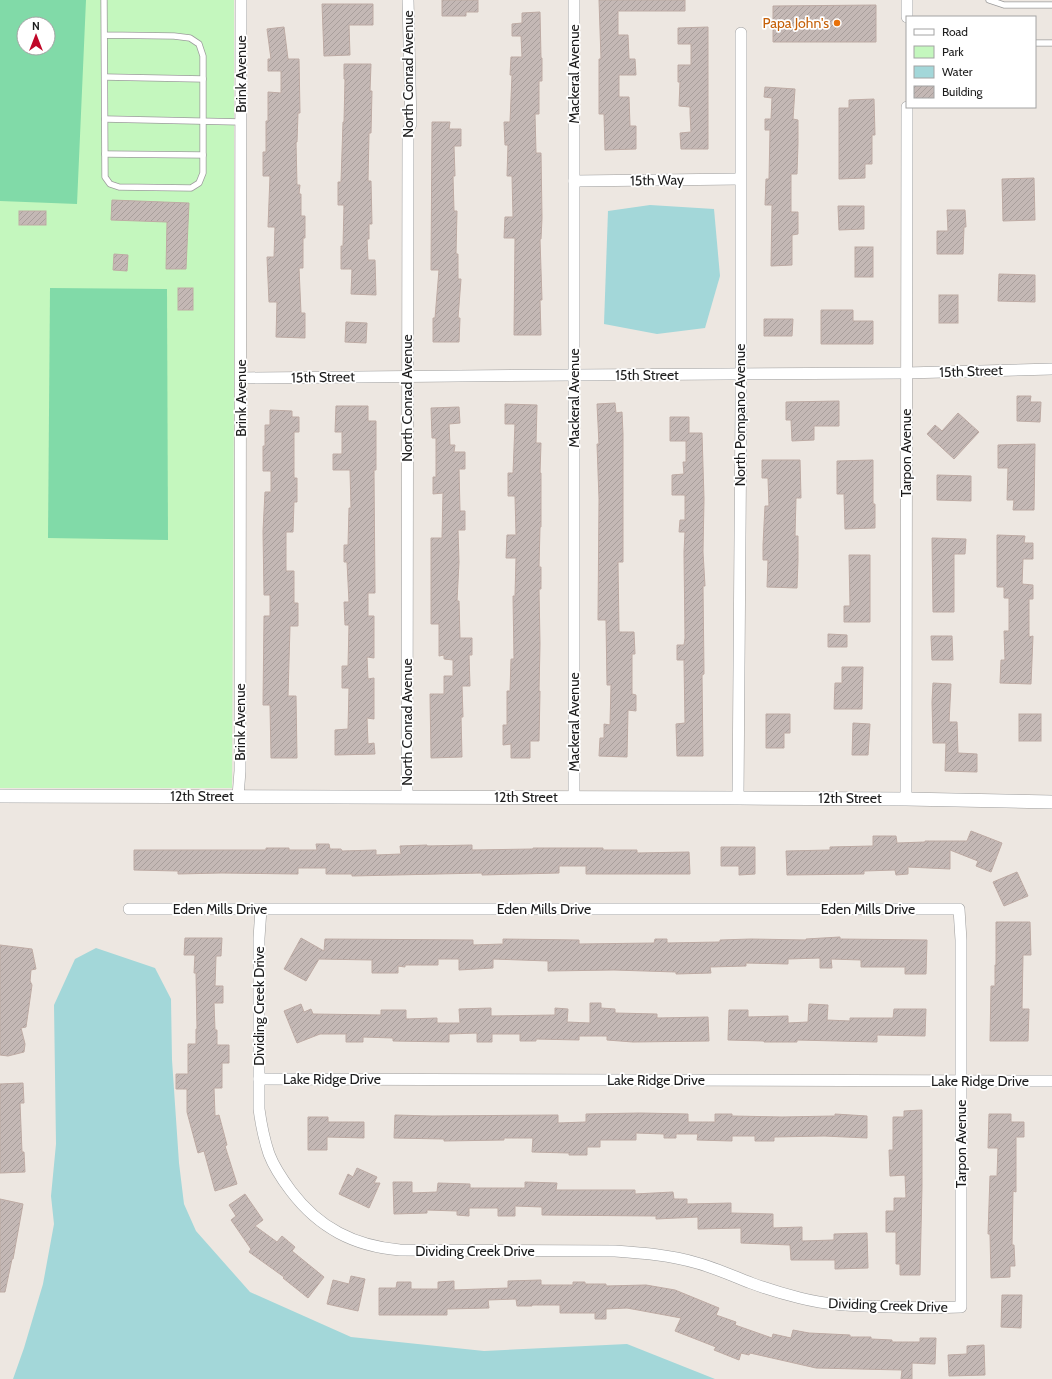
<svg xmlns="http://www.w3.org/2000/svg" width="1052" height="1379" font-family="Cabin,sans-serif">
<defs>
<pattern id="building-hatch" width="6" height="6" patternUnits="userSpaceOnUse"><rect width="6" height="6" fill="#c4b8b5"/><path d="M-1 1l2-2M0 6l6-6M5 7l2-2" fill="none" stroke="#a89e9b"/></pattern>
</defs>
<rect width="100%" height="100%" fill="#ede7e1"/>
<path fill="#c4f7be" fill-rule="evenodd" d="M0 0H234V378L232 788H0ZM24 24H48V48H24Z"/>
<g fill="#81daa8" fill-rule="evenodd">
<path d="M0 0H86L77 204 0 201ZM24 24H48V48H24Z"/>
<polygon points="50,288 167,289 168,540 48,538"/>
</g>
<g fill="#a3d7d9">
<polygon points="650,205 714,209 720,276 705,328 657,334 604,324 608,211"/>
<polygon points="96,948 155,968 171,999 172,1060 179,1163 184,1204 196,1231 250,1292 351,1337 484,1351 627,1344 715,1379 13,1379 24,1348 43,1284 54,1224 51,1196 56,1144 54,1005 75,959"/>
</g>
<g fill="url(#building-hatch)" stroke="#beaba4">
<polygon points="442,0 478,0 478,12 466,12 466,16 442,16"/>
<polygon points="599,0 685,0 685,11 618,11 618,35 628,35 629,59 635,59 636,75 619,75 619,97 629,97 630,126 636,126 636,149 605,150 604,114 599,114 599,59 601,59"/>
<polygon points="322,4 373,4 373,25 349,25 350,55 324,56"/>
<polygon points="876,5 876,42 773,42 773,6"/>
<polygon points="540,12 541,58 542,58 542,81 539,81 539,114 535,114 536,153 541,153 542,218 541,239 540,239 542,300 540,300 541,335 514,335 515,238 504,238 505,217 513,217 512,176 507,176 508,145 505,145 504,122 510,122 512,75 510,75 511,57 522,57 521,36 512,36 512,24 522,23 522,13"/>
<polygon points="284,27 288,59 299,59 300,113 298,113 297,142 296,142 297,185 300,185 299,194 301,194 301,216 305,216 305,238 303,238 303,268 299,268 301,313 305,313 305,338 276,337 277,302 269,302 267,257 274,257 275,227 268,227 270,176 263,176 263,152 266,152 266,121 268,121 268,92 281,93 281,71 268,71 268,59 271,59 267,29"/>
<polygon points="708,27 708,149 681,149 680,133 691,132 690,113 690,107 679,106 680,82 678,82 678,65 691,65 691,44 678,44 678,28"/>
<polygon points="344,64 371,64 370,91 372,91 371,133 369,133 368,181 371,181 372,224 369,224 369,239 367,239 368,260 375,260 376,295 351,294 352,269 341,269 341,246 343,246 344,205 338,205 338,182 341,182 343,122 344,122 345,79 344,79"/>
<polygon points="765,87 795,89 793,119 798,120 798,143 797,174 791,174 791,212 798,212 798,234 792,235 792,265 771,266 772,205 765,205 766,179 769,179 770,130 765,130 765,119 771,119 772,98 764,97"/>
<polygon points="874,99 875,135 872,135 872,164 865,164 865,178 839,179 839,108 849,108 849,100"/>
<polygon points="432,122 450,122 449,129 461,129 461,146 454,146 455,176 453,176 454,211 457,211 456,254 458,254 458,279 461,279 458,318 460,318 459,342 433,342 433,318 435,318 439,270 431,270"/>
<polygon points="1034,178 1035,220 1003,221 1002,179"/>
<polygon points="112,200 189,203 186,269 166,269 167,222 111,220"/>
<polygon points="838,206 864,206 864,229 839,230"/>
<polygon points="947,210 965,210 966,227 964,227 963,254 937,254 937,231 948,231"/>
<rect x="19" y="211" width="27" height="14"/>
<rect x="855" y="247" width="18" height="30"/>
<polygon points="114,254 128,255 127,271 113,270"/>
<polygon points="999,274 1035,275 1035,302 998,301"/>
<rect x="178" y="288" width="15" height="22"/>
<rect x="939" y="295" width="19" height="28"/>
<polygon points="821,310 853,310 853,321 873,321 873,344 821,344"/>
<polygon points="764,319 793,319 792,336 764,336"/>
<polygon points="346,322 367,323 366,343 345,342"/>
<polygon points="1017,396 1031,396 1030,402 1041,402 1040,422 1017,421"/>
<polygon points="839,401 839,426 814,426 814,440 792,441 791,420 786,420 786,402"/>
<polygon points="615,403 616,413 622,412 623,434 623,562 618,562 619,632 634,632 635,654 632,654 632,694 636,695 636,711 628,710 627,757 599,756 600,738 604,738 604,724 610,725 611,685 607,685 606,620 598,620 599,499 597,444 599,444 597,404"/>
<polygon points="505,404 537,405 536,443 541,443 540,473 541,473 541,527 540,527 539,567 541,567 541,589 539,589 540,644 539,691 540,691 539,741 530,741 530,758 511,758 511,744 503,745 503,725 507,725 507,691 510,691 511,659 514,659 513,596 515,596 516,558 506,558 507,535 516,535 515,496 508,496 508,473 513,473 515,424 505,424"/>
<polygon points="336,406 368,406 368,421 376,421 376,470 374,470 375,593 368,593 368,616 374,616 374,658 367,657 368,679 374,678 374,719 367,718 368,744 374,743 375,754 335,755 335,730 348,729 349,688 342,688 342,666 348,666 349,625 345,625 344,602 349,602 347,562 344,562 344,545 348,545 349,508 351,508 350,470 333,470 333,454 342,454 342,432 335,432"/>
<polygon points="459,407 460,423 449,424 450,445 455,445 454,452 465,452 465,469 459,469 460,511 465,511 465,530 458,530 459,562 457,601 459,601 460,638 472,638 472,655 469,655 470,686 462,686 463,717 461,717 462,757 431,758 430,694 444,694 444,676 453,676 453,660 444,659 444,655 439,656 439,624 431,624 431,538 442,538 443,493 433,494 433,477 436,477 436,438 432,438 431,408"/>
<polygon points="270,410 292,411 292,417 299,417 299,432 294,432 294,478 297,478 297,502 294,502 293,532 286,532 286,571 294,571 294,603 298,603 298,626 290,626 288,696 296,696 297,758 271,758 270,705 263,705 264,616 270,616 270,595 264,595 263,531 265,492 271,492 271,471 263,471 263,446 265,446 265,425 270,425"/>
<polygon points="958,413 979,432 954,459 927,434 935,425 942,431"/>
<polygon points="670,417 689,417 689,433 702,433 704,499 703,552 705,586 703,586 704,674 702,675 703,756 677,756 676,724 685,723 684,660 677,660 677,645 684,645 685,638 684,552 685,532 679,532 680,520 685,520 685,495 672,495 672,475 684,474 683,462 686,462 686,441 670,441"/>
<polygon points="1035,444 1034,510 1013,510 1014,500 1007,500 1008,468 998,468 998,445"/>
<polygon points="762,460 800,460 801,498 796,498 795,536 798,536 798,560 797,588 767,587 768,560 763,560 763,545 765,506 769,506 768,478 762,478"/>
<polygon points="873,460 873,504 875,504 875,528 845,529 844,494 837,494 837,461"/>
<polygon points="937,475 971,476 971,501 937,500"/>
<polygon points="997,535 1025,536 1024,543 1033,543 1033,559 1023,559 1022,584 1033,585 1033,599 1029,599 1029,637 1033,636 1031,684 1000,683 1001,660 1005,660 1004,631 1009,631 1009,598 1004,598 1004,587 997,587"/>
<polygon points="932,538 966,539 965,554 954,554 954,612 933,612"/>
<polygon points="849,555 870,555 870,622 844,622 844,606 850,606"/>
<polygon points="828,634 847,635 847,647 828,647"/>
<polygon points="931,636 952,636 953,660 932,660"/>
<polygon points="842,667 863,667 862,709 834,709 835,683 842,683"/>
<polygon points="933,683 951,684 949,722 957,722 958,753 977,754 977,772 945,771 946,743 933,743 932,702"/>
<polygon points="766,714 790,714 790,733 784,733 784,748 766,748"/>
<rect x="1019" y="714" width="22" height="27"/>
<polygon points="853,723 870,724 868,755 852,755"/>
<polygon points="971,831 1002,843 991,872 976,866 978,861 950,850 950,869 908,867 908,874 896,875 895,870 864,871 864,874 787,875 786,851 830,850 830,847 873,846 873,836 896,836 897,843 925,842 925,841 967,841"/>
<polygon points="316,844 329,844 330,849 341,849 342,851 376,850 376,855 401,854 400,846 427,845 427,846 472,845 472,850 533,849 533,848 603,848 603,850 637,850 637,853 689,852 690,874 586,874 586,866 559,866 559,873 482,875 482,873 352,876 352,874 326,874 326,868 298,868 298,874 221,873 178,874 178,871 134,870 134,850 266,850 266,848 289,848 289,850 317,850"/>
<polygon points="721,847 755,847 755,874 739,875 739,866 721,866"/>
<polygon points="1017,872 1028,896 1004,906 993,882"/>
<polygon points="996,922 1030,922 1031,955 1023,955 1022,1009 1029,1009 1028,1041 990,1041 991,986 995,986 995,965 996,965"/>
<polygon points="840,937 840,939 927,940 926,974 905,974 905,967 861,967 861,960 831,959 832,968 820,968 820,958 788,959 788,964 746,963 746,966 710,967 711,973 676,974 676,972 614,970 548,971 548,961 493,959 493,968 459,970 459,959 438,959 438,965 405,965 405,967 398,966 398,973 372,973 372,960 319,959 306,981 284,969 301,938 324,951 325,939 473,940 473,945 503,944 503,939 579,940 579,944 654,943 655,939 667,939 667,943 720,942 720,940 751,939 806,940 806,939"/>
<polygon points="185,938 222,938 221,956 216,956 215,986 223,986 223,1003 214,1003 215,1030 217,1030 217,1045 229,1045 229,1063 222,1063 222,1088 214,1088 215,1116 219,1115 227,1145 225,1146 237,1184 215,1191 204,1151 198,1153 187,1112 187,1089 176,1089 176,1074 188,1074 188,1044 196,1044 196,1029 197,1029 196,973 194,973 195,955 184,955"/>
<polygon points="0,945 32,949 36,969 31,970 30,981 32,985 26,1027 21,1028 25,1044 24,1052 8,1056 0,1055"/>
<polygon points="590,1003 601,1003 601,1008 615,1009 615,1013 657,1014 657,1018 708,1017 709,1041 633,1042 607,1040 607,1036 579,1036 579,1040 536,1039 536,1041 520,1041 520,1034 492,1034 492,1042 477,1042 477,1033 449,1034 449,1042 393,1041 393,1038 363,1037 363,1042 346,1042 346,1034 320,1034 297,1043 284,1011 301,1004 304,1012 311,1009 313,1014 381,1015 381,1010 406,1010 406,1019 437,1018 437,1023 460,1023 459,1009 491,1008 491,1016 555,1015 555,1008 568,1009 567,1022 590,1023"/>
<polygon points="809,1004 828,1005 827,1020 850,1021 850,1018 893,1018 894,1009 926,1009 925,1036 877,1035 877,1042 797,1040 797,1042 764,1042 764,1041 728,1040 729,1010 748,1010 748,1017 788,1016 788,1023 808,1022"/>
<polygon points="23,1083 24,1103 20,1103 22,1152 24,1152 25,1172 0,1173 0,1084"/>
<polygon points="922,1110 922,1187 920,1275 900,1275 900,1264 896,1264 896,1232 886,1232 886,1211 894,1211 894,1198 906,1198 905,1175 890,1176 889,1150 893,1150 893,1117 904,1117 904,1111"/>
<polygon points="640,1113 688,1114 688,1122 715,1122 715,1114 732,1114 732,1116 782,1117 835,1116 835,1114 867,1116 867,1138 824,1136 774,1137 774,1141 755,1141 755,1136 732,1136 732,1141 697,1140 698,1134 676,1134 676,1138 664,1138 664,1134 636,1133 636,1140 600,1140 600,1147 587,1147 587,1155 569,1155 569,1153 532,1152 533,1138 504,1138 504,1140 444,1141 444,1139 394,1138 395,1115 432,1116 558,1115 558,1123 586,1122 586,1114"/>
<polygon points="989,1114 1011,1114 1011,1122 1024,1122 1024,1137 1016,1137 1016,1192 1013,1191 1012,1245 1014,1245 1015,1266 1010,1266 1010,1277 991,1278 990,1234 988,1234 990,1176 997,1176 998,1148 988,1148"/>
<polygon points="308,1117 328,1117 328,1122 364,1122 364,1138 327,1137 327,1150 308,1150"/>
<polygon points="357,1168 377,1177 374,1183 380,1183 369,1208 339,1194 348,1174 353,1177"/>
<polygon points="393,1182 412,1182 412,1193 437,1192 438,1183 470,1184 470,1188 525,1188 525,1182 557,1183 556,1190 635,1190 635,1194 673,1192 674,1199 687,1199 687,1204 731,1203 731,1213 773,1214 773,1228 802,1227 802,1241 834,1240 834,1234 867,1233 868,1268 835,1269 835,1260 791,1260 790,1245 741,1243 741,1228 698,1229 698,1217 656,1219 656,1216 542,1215 542,1207 515,1206 515,1216 498,1216 498,1208 469,1208 469,1216 457,1215 457,1211 427,1210 427,1213 394,1214"/>
<polygon points="245,1194 263,1220 255,1226 277,1242 282,1236 295,1247 292,1251 324,1277 308,1298 283,1278 284,1277 249,1252 251,1249 231,1220 236,1216 229,1205"/>
<polygon points="0,1199 23,1204 13,1259 12,1259 5,1292 0,1292"/>
<polygon points="351,1276 365,1279 358,1311 327,1304 333,1280 349,1284"/>
<polygon points="541,1280 541,1285 573,1285 573,1282 585,1282 585,1284 606,1284 606,1286 646,1285 675,1290 719,1308 716,1315 736,1322 735,1325 772,1338 773,1334 791,1338 793,1330 809,1333 850,1335 850,1337 871,1337 871,1339 892,1340 892,1342 920,1342 920,1338 936,1338 935,1364 912,1363 912,1379 901,1379 902,1370 816,1368 750,1353 749,1355 741,1353 739,1360 714,1350 716,1347 675,1331 681,1318 627,1308 606,1309 606,1319 595,1319 595,1313 560,1313 560,1305 532,1305 532,1306 517,1306 516,1299 488,1300 489,1308 447,1309 447,1315 379,1315 379,1288 396,1288 397,1282 411,1282 411,1289 438,1289 438,1282 454,1281 454,1290 508,1288 508,1281"/>
<polygon points="1002,1295 1022,1295 1021,1328 1001,1327"/>
<polygon points="984,1345 985,1375 949,1376 948,1355 967,1354 967,1346"/>
</g>
<g fill="none" stroke-linecap="round" stroke-linejoin="round">
<defs>
<g id="service">
<polyline points="104,0 105,177 110,184 119,187 191,188 199,183 203,173 203,56 199,44 190,38 174,36 105,35"/>
<polyline points="989,0 1004,5 1052,5"/>
<polyline points="1035,43 1052,43"/>
<polyline points="105,77 203,79"/>
<polyline points="105,119 241,122"/>
<polyline points="105,154 203,155"/>
</g>
<g id="minor">
<polyline points="907,17 907,0"/>
<polyline points="574,181 740,179"/>
<polyline points="241,378 574,375 906,373 1052,369"/>
<polyline points="238,796 240,771 241,0"/>
<polyline points="407,797 408,130 411,124 408,0"/>
<polyline points="574,797 574,0"/>
<polyline points="738,798 741,407 741,33"/>
<polyline points="906,799 907,107"/>
<path d="M129 909H959L961 940V1307C939 1308 916 1308 894 1307 863 1306 831 1306 800 1298 784 1294 767 1289 751 1283 733 1276 715 1268 697 1263 670 1255 643 1253 615 1251L400 1250C354 1246 319 1228 291 1191 282 1179 274 1167 269 1154 264 1139 261 1124 259 1109V938L261 909"/>
<polyline points="259,1079 1052,1081"/>
</g>
<polyline id="tertiary" points="0,796 738,798 906,799 1052,802"/>
</defs>
<use href="#service" stroke="#9d9d9d" stroke-width="7"/>
<use href="#minor" stroke="#9d9d9d" stroke-width="12"/>
<use href="#tertiary" stroke="#9d9d9d" stroke-width="14"/>
<use href="#service" stroke="#fff" stroke-width="5.5"/>
<use href="#minor" stroke="#fff" stroke-width="11"/>
<use href="#tertiary" stroke="#fff" stroke-width="13"/>
</g>
<circle fill="#e8710a" stroke="#fff" stroke-width="1.5" cx="837" cy="23" r="4"/>
<g text-anchor="middle" stroke-width="3.5" stroke-linejoin="round" paint-order="stroke">
<g font-size="14" fill="#c56008" stroke="#fff" text-anchor="end">
<text x="829" y="28">Papa John's</text>
</g>
<g font-size="14" fill="#1c1c1c" stroke="#fff">
<text transform="translate(241 74) rotate(-90)" y="5">Brink Avenue</text>
<text transform="translate(408 74) rotate(-90)" y="5">North Conrad Avenue</text>
<text transform="translate(574 74) rotate(-90)" y="5">Mackeral Avenue</text>
<text transform="translate(657 180) rotate(-1)" y="5">15th Way</text>
<text transform="translate(971 371) rotate(-2)" y="5">15th Street</text>
<text x="647" y="380">15th Street</text>
<text transform="translate(323 377) rotate(-1)" y="5">15th Street</text>
<text transform="translate(241 398) rotate(-90)" y="5">Brink Avenue</text>
<text transform="translate(407 398) rotate(-90)" y="5">North Conrad Avenue</text>
<text transform="translate(574 398) rotate(-90)" y="5">Mackeral Avenue</text>
<text transform="translate(740 415) rotate(-90)" y="5">North Pompano Avenue</text>
<text transform="translate(906 453) rotate(-90)" y="5">Tarpon Avenue</text>
<text transform="translate(240 722) rotate(-90)" y="5">Brink Avenue</text>
<text transform="translate(407 722) rotate(-90)" y="5">North Conrad Avenue</text>
<text transform="translate(574 722) rotate(-90)" y="5">Mackeral Avenue</text>
<text x="202" y="801">12th Street</text>
<text x="526" y="802">12th Street</text>
<text x="850" y="803">12th Street</text>
<text x="220" y="914">Eden Mills Drive</text>
<text x="544" y="914">Eden Mills Drive</text>
<text x="868" y="914">Eden Mills Drive</text>
<text transform="translate(259 1006) rotate(-90)" y="5">Dividing Creek Drive</text>
<text x="332" y="1084">Lake Ridge Drive</text>
<text x="656" y="1085">Lake Ridge Drive</text>
<text x="980" y="1086">Lake Ridge Drive</text>
<text transform="translate(961 1144) rotate(-90)" y="5">Tarpon Avenue</text>
<text x="475" y="1256">Dividing Creek Drive</text>
<text transform="translate(888 1305) rotate(2)" y="5">Dividing Creek Drive</text>
</g>
</g>
<rect x="906" y="16" width="130" height="92" fill="#ffffff" stroke="#a4a4a4"/>
<rect x="914" y="29" width="20" height="6" fill="#ffffff" stroke="#a4a4a4"/>
<text x="942" y="36" font-size="12" fill="#1c1c1c">Road</text>
<rect x="914" y="46" width="20" height="12" fill="#c4f7be" stroke="#a4a4a4"/>
<text x="942" y="56" font-size="12" fill="#1c1c1c">Park</text>
<rect x="914" y="66" width="20" height="12" fill="#a3d7d9" stroke="#a4a4a4"/>
<text x="942" y="76" font-size="12" fill="#1c1c1c">Water</text>
<rect x="914" y="86" width="20" height="12" fill="url(#building-hatch)" stroke="#a4a4a4"/>
<text x="942" y="96" font-size="12" fill="#1c1c1c">Building</text>
<g transform="translate(36 36)"><circle r="19" fill="#ffffff" stroke="#a4a4a4"/>
<path d="M0-3L7 15L0 10L-7 15Z" fill="#c00728"/>
<text y="-6" font-size="11" font-weight="bold" text-anchor="middle" fill="#1c1c1c">N</text>
</g>
</svg>
